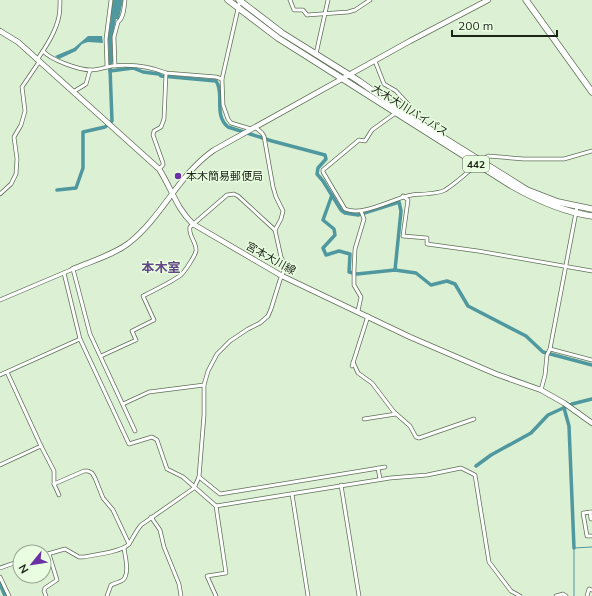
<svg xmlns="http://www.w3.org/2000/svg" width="592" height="596" font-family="Mulish,'Noto Sans JP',sans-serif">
<rect width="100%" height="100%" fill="#dcf0d4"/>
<g fill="#50989f">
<polygon points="113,0 123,0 119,19 116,19 112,39 113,61 112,65 109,65 108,37 111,18 110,17"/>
<polygon points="88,36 102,36 103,43 88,42 82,44 76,51 59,59 55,56 74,48"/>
</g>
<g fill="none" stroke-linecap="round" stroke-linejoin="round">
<polyline stroke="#50989f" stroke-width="1" points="574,596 574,548 592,547"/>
<g stroke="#50989f" stroke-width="3.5">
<path d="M110 71 133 68 143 72 159 74 161 76 216 81C225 93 213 115 228 127L272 141 325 155 326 159 318 168 317 174 323 181 341 210 345 213 358 215 399 202 401 211 395 270"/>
<polyline points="57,190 76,188 83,168 83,132 105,127 112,121 110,68"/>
<polyline points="332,195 323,220 334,229 335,235 323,248 326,255 339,251 350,254 349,272 357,274 395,270 416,273 431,285 447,281 455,284 468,306 526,336 543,352 592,365"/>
<polyline points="564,408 569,426 574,548"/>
<polyline points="476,466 491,455 531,433 548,415 572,404 592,399"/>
<polyline points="0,584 5,596"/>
</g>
<defs>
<g id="street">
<polyline points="240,0 222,79 223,105 228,119 231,123 251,129"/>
<polyline points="290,0 294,10 303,10 307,15 348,12 355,10 370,0"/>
<path d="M43 51C51 60 79 70 91 70 98 70 105 67 112 66 130 64 149 66 166 73L216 77 222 79"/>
<polyline points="316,54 328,0"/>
<path d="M37 60C45 48 56 32 59 16 60 11 60 5 60 0"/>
<path d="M375 61 384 84 396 91 408 104 372 130 365 141 359 140 323 170V172L345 209C363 217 393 198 412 195 421 194 439 194 445 190 461 180 473 166 488 156L524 159H564L592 151"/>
<path d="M115 66 114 37 118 22C124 18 124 7 125 0"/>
<polyline points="107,67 106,39 111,0"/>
<polyline points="73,92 86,84 90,70"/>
<polyline points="255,127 262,133 264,136 273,187 276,197 283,211 281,219 275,230"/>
<polyline points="159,169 163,165 163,163 153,135 154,131 161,127 164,119 166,73"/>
<polyline points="0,194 11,184 16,174 17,159 14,137 21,125 25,111 22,87 39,62"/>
<polyline points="403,196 408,200 403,236 427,238 427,244 478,251 592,271"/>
<polyline points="64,273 80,339 129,444 152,437 157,440 167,469 183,477 216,506 226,573 207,576 216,596"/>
<polyline points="0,300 73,269 90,334 135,431"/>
<polyline points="358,311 361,297 354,285 354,271 355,249 364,219 361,211"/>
<polyline points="550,349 592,360"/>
<polyline points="353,362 358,373 372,383 394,412 410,426 416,437 419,438 474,419"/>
<polyline points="352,366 368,316"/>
<polyline points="7,372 41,446 54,471 54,484 59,495"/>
<polyline points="0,375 80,339"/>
<polyline points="541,390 545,375 547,355 550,349 577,207"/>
<polyline points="123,404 149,392 204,385"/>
<polyline points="364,419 396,414"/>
<polyline points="0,465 41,446"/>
<polyline points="378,468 380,479"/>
<polyline points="199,477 220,494 385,467"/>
<polyline points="54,484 84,471 88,471 92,473 95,478 103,498 113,510 129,544"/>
<polyline points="341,485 359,596"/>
<polyline points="292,494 308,596"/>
<polyline points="216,506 390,478 427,475 461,468 475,475 489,562 511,591 520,596"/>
<polyline points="590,512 591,519"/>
<polyline points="592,512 583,513 587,536 592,536"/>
<polyline points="151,517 160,530 164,547 179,584 181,596"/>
<path d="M44 555 65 549 79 557H83C94 555 122 552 129 544 133 538 136 531 141 525L194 488 199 477 204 415V385L208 371 217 354 230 341 248 329 260 323 268 316 271 309 280 280 286 266 281 257 275 230 238 196 234 194 227 195 190 227C188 236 197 242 196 251 195 256 185 271 181 275 173 281 153 291 143 296L154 320 132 331 136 340 101 356"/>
<polyline points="0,568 20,561"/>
<polyline points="0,577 9,596"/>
<polyline points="46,596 44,591 45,588 57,580 49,554"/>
<path d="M107 596 111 585C115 583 120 582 123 580 130 573 125 556 124 548"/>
<polyline points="556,596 563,594 566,596"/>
<polyline points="587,596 589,589 592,590"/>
</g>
<g id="secondary">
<path d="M0 31 18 42 159 169C171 187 176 208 193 224L282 276 410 337 496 374 541 390 564 403 592 423"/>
<path d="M73 269C92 261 113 255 129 243 162 217 179 174 214 150L410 41 488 0"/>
</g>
<g id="highway">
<path d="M228 0 278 38 512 186C537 200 563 212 592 216"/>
<polyline points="239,0 282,33 359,81 404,113 527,190 558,202 592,209"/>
<polyline points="526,0 592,92"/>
</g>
</defs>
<use href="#street" stroke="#607159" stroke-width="4.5"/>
<use href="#secondary" stroke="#607159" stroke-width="6"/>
<use href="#highway" stroke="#607159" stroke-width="7"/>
<use href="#street" stroke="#fff" stroke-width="3"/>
<use href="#secondary" stroke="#fff" stroke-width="4.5"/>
<use href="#highway" stroke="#fff" stroke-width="5.5"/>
</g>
<circle fill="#6c30a6" stroke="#e9fde1" stroke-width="1.5" cx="178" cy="176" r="4"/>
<g text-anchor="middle" stroke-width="3" stroke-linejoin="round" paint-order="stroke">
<rect fill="#e9fde1" stroke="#5a6455" stroke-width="1" x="463" y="156" width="26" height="16" rx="3"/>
<g font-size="10" font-weight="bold" fill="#1c2319">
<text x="476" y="168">442</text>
</g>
<g font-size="11" fill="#1c2319" stroke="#e9fde1">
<text transform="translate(410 110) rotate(32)" y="4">大木大川バイパス</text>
<text transform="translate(271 258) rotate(29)" y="4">宮本大川線</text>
</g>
<g font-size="11" fill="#1c2319" stroke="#e9fde1" text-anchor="start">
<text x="186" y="180">本木簡易郵便局</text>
</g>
<g font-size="13" font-weight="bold" fill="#624885" stroke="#e9fde1">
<text x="161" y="272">本木室</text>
</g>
</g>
<g transform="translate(32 564) rotate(240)"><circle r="19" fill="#e9fde1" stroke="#97a691"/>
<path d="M0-3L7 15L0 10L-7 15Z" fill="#6c30a6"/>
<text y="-6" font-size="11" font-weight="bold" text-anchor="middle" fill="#1c2319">N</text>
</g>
<path d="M452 30v6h105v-6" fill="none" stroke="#1c2319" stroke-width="2"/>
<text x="458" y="30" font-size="12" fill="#1c2319" stroke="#e9fde1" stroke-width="3" paint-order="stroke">200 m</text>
</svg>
